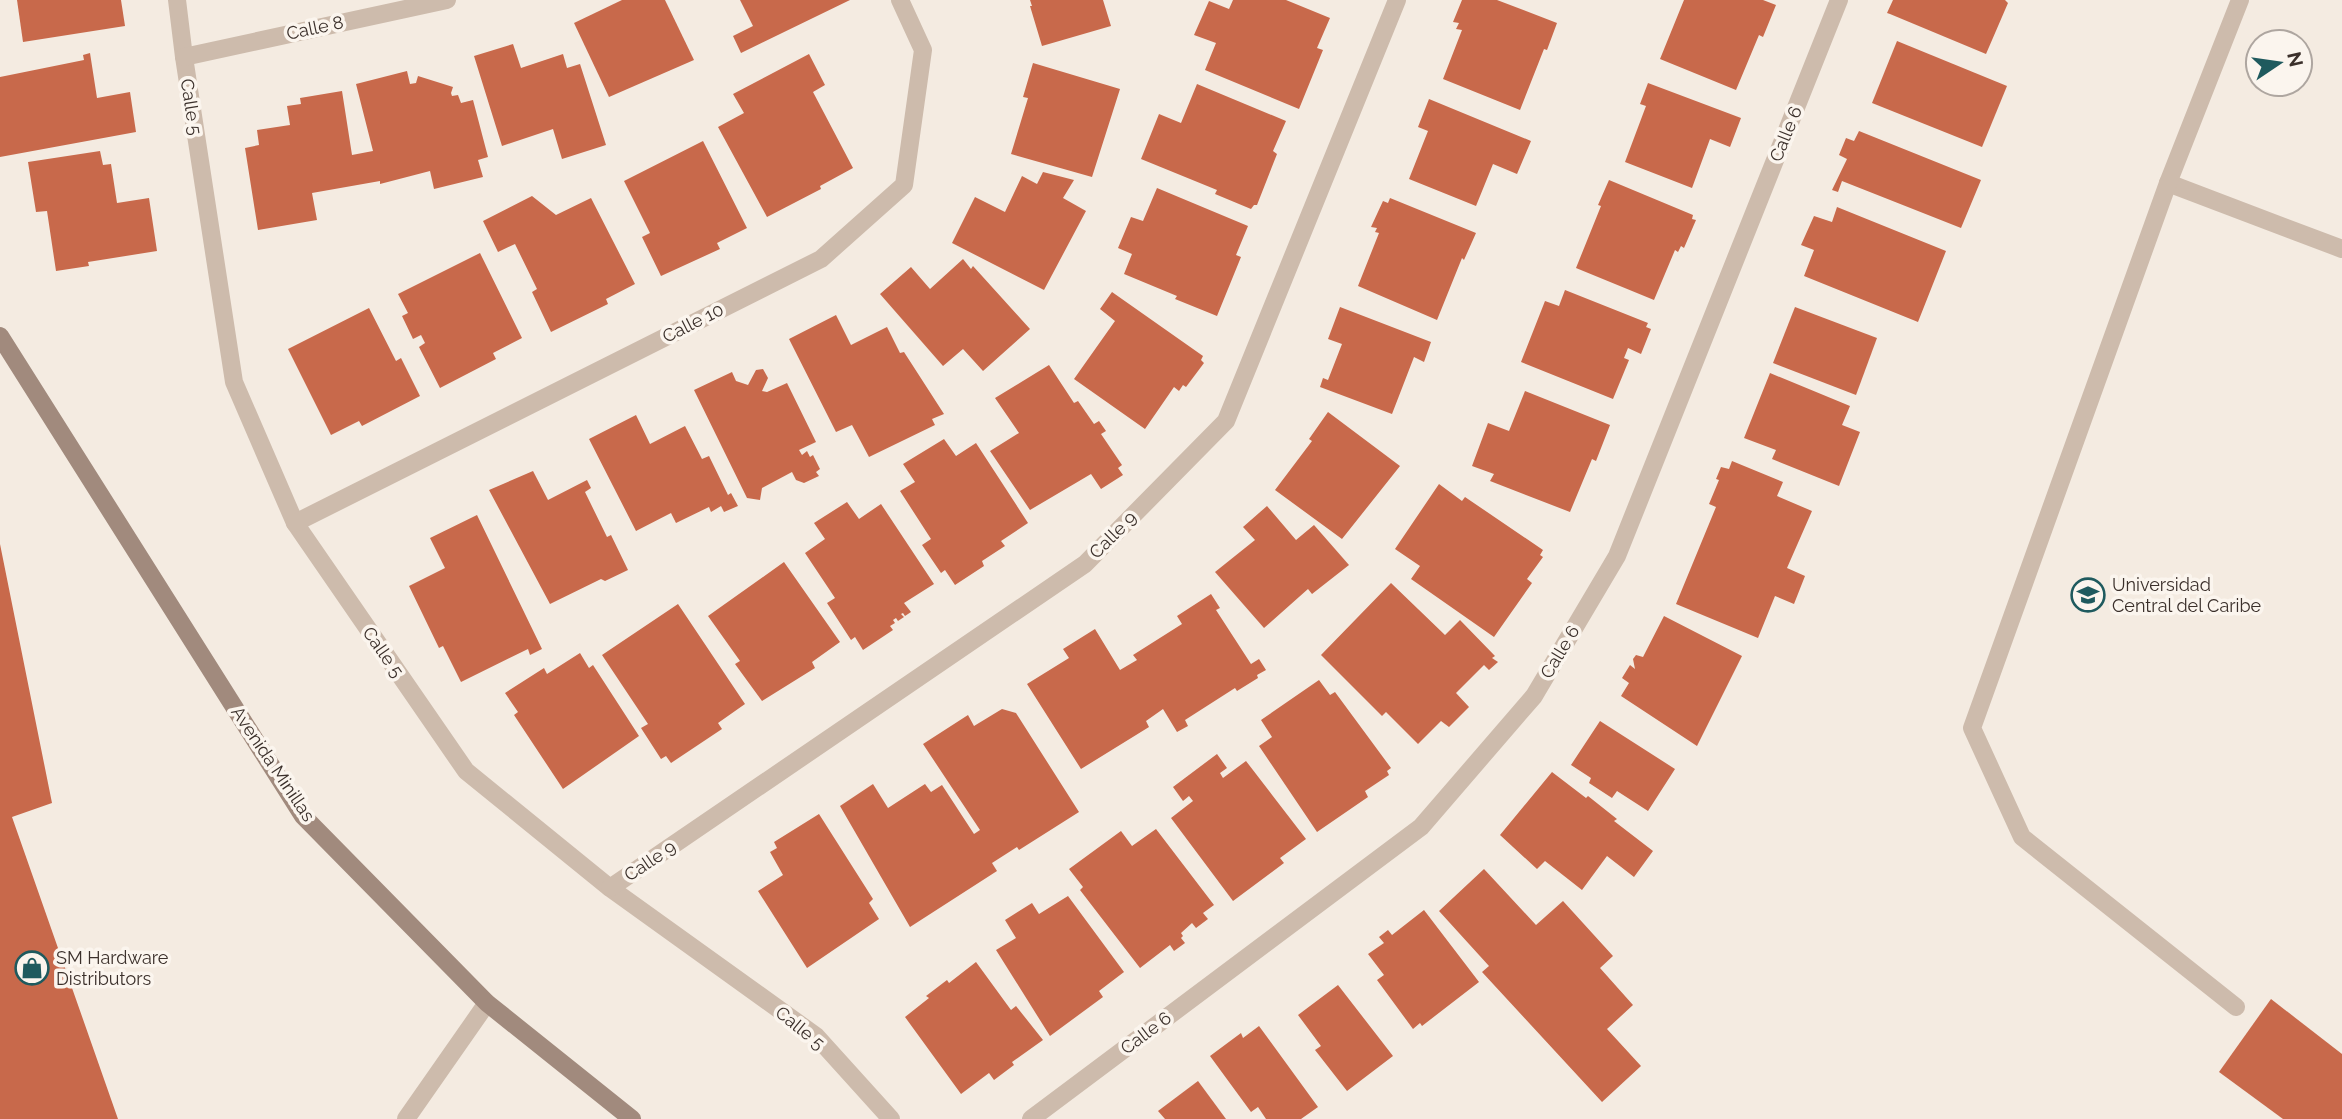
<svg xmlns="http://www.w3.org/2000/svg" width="2342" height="1119" font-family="Raleway,sans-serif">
<rect width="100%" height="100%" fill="#f4ebe1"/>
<g fill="#c8694b">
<polygon points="17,0 121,0 125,26 23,42"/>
<polygon points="622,0 665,0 694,60 609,97 574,23"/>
<polygon points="740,0 850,0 741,53 733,36 753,26"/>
<polygon points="1030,0 1103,0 1111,26 1042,46 1030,6 1032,6"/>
<polygon points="1233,0 1286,0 1330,18 1317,48 1323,50 1299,109 1205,70 1216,43 1194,35 1209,1 1229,9"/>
<polygon points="1462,0 1497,0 1557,23 1547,50 1544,49 1520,110 1443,79 1462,30 1456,29 1459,23 1453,22"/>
<polygon points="1684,0 1763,0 1776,5 1763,37 1759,35 1736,90 1660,59"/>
<polygon points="1893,0 2005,0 2008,3 1986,54 1890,14 1887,13"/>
<polygon points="1897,41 2007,86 1982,147 1872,103"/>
<polygon points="513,44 521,68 563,54 567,68 580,64 606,145 562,159 553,129 502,146 474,56"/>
<polygon points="90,53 97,98 130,92 136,132 0,157 0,77 84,60 83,55"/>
<polygon points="809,54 825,85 813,92 853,168 820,186 821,189 767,217 718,127 744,113 733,94"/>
<polygon points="1033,63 1120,89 1092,177 1011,154 1028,98 1023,97"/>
<polygon points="407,71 410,84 416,83 418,76 453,87 451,93 452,96 458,95 461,103 473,100 488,157 478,160 483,177 434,189 430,171 380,184 380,181 312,193 317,220 258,230 245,148 259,145 257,130 290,125 287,106 301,104 300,98 342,91 352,155 373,151 356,84"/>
<polygon points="1648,83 1741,118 1730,147 1710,139 1692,188 1625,162 1646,106 1640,104"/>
<polygon points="1197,84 1286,121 1273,151 1277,154 1257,205 1254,205 1251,209 1215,194 1217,190 1141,159 1159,114 1181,123"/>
<polygon points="1429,99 1531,141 1517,174 1493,164 1476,206 1409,179 1428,131 1418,127"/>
<polygon points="1859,131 1981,180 1961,228 1842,181 1838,192 1832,190 1847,159 1839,155 1846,138 1854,141"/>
<polygon points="703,141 747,228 717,243 720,249 661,276 642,237 650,233 624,181"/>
<polygon points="100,151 103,165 111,164 117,203 149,198 157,251 88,262 89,266 56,271 47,211 36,212 28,162"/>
<polygon points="1043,172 1074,180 1063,198 1086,211 1044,290 952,243 975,197 1005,212 1022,176 1037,184"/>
<polygon points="1609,180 1693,215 1692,219 1696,220 1684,248 1681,246 1678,252 1675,250 1654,300 1576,268 1601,206 1598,205"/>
<polygon points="1157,188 1248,226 1236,255 1241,257 1217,316 1175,299 1177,296 1124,274 1132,254 1118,248 1131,217 1143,221"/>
<polygon points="532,196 556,215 591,198 635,284 606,299 608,304 551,332 532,292 537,289 515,244 498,252 483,221"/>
<polygon points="1390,198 1476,233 1464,260 1462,258 1437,320 1358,286 1379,233 1375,232 1377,228 1371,227 1383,201 1388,203"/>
<polygon points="1837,207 1946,251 1918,322 1804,276 1814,250 1801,245 1814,216 1832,222"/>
<polygon points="480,253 522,338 493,353 496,359 440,388 419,347 425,343 421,335 413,339 402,316 408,313 398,294"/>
<polygon points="963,259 971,269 973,266 1030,329 983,371 963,349 943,366 880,294 911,267 930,289"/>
<polygon points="1565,290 1648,323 1646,327 1651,329 1641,354 1628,348 1624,358 1629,360 1613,399 1521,362 1545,301 1559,306"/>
<polygon points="1112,292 1203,356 1201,360 1204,363 1186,387 1183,385 1179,391 1174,387 1145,429 1074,379 1115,321 1100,309"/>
<polygon points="1340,307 1431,342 1424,362 1414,357 1392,414 1320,387 1323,378 1328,380 1342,344 1328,339"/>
<polygon points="1795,307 1877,338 1856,395 1773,363"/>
<polygon points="369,308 396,361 401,358 420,396 362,426 359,421 331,435 288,349"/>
<polygon points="836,315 851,345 887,327 900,353 904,352 944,414 932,419 935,425 869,457 852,425 836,432 789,339"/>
<polygon points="1049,365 1074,403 1078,401 1094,424 1099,421 1106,431 1101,434 1122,465 1118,468 1123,475 1101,489 1091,474 1030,510 990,451 1019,433 995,398"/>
<polygon points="763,369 768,378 762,391 767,392 787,383 816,442 799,450 802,455 807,451 810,457 813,455 820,469 816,472 819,476 804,483 796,480 792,472 762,488 760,500 747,498 694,390 732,372 736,381 748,385 756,370"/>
<polygon points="1770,373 1850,406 1842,425 1860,432 1839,486 1772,459 1776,450 1744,438"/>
<polygon points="1525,391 1610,425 1596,461 1592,459 1570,512 1490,481 1494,474 1472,466 1488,423 1509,431"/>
<polygon points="1328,412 1400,466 1342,539 1275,490 1312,441 1309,439"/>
<polygon points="636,415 650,444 685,426 702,459 709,456 728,495 731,493 738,506 724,512 721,506 711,512 709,507 676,523 671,513 636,531 589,439"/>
<polygon points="944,439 956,456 976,443 1028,523 1001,541 1005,546 982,561 984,566 955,585 945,570 941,573 922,545 931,539 900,491 915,482 903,464"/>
<polygon points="1732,461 1783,482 1777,496 1812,511 1787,568 1805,576 1794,604 1775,596 1758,638 1676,604 1716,507 1709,504 1719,480 1716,479 1721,467 1729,469"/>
<polygon points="533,471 548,500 587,480 591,488 585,492 607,537 611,535 628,570 605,581 601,579 550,604 489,490"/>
<polygon points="1439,484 1462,501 1465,497 1543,550 1540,555 1543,557 1527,579 1532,583 1494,637 1411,579 1420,566 1395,549"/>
<polygon points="847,502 859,519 881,504 934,584 904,603 911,612 905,616 903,613 901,614 904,617 898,621 896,618 893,620 895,623 890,626 893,630 863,650 855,637 851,640 827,603 835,598 805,553 825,539 814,523"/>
<polygon points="1267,506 1296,540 1314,525 1349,565 1312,594 1308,589 1264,628 1215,572 1255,540 1243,527"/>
<polygon points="477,515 542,649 530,655 528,649 461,682 443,646 439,648 409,586 445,568 430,538"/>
<polygon points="0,544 52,803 12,817 118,1119 0,1119"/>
<polygon points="784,562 840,642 812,662 815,668 762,701 735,664 740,661 708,616"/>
<polygon points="1391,583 1445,635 1460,620 1495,656 1492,658 1498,662 1489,670 1484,665 1456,693 1469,707 1449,727 1441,721 1418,744 1386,712 1382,716 1321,655"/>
<polygon points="1211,594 1220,608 1216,610 1251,664 1259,659 1266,670 1257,675 1258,678 1237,691 1235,688 1185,720 1188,726 1177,732 1163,709 1146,721 1149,727 1081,769 1027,684 1069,658 1063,649 1095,629 1120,670 1137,660 1133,655 1182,624 1177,616"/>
<polygon points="678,604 745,704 718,723 722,729 671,763 666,756 661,759 641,728 648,724 602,655"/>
<polygon points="1664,616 1742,656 1697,746 1621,696 1629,683 1622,678 1630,665 1635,669 1633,659 1636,655 1643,657"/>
<polygon points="580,653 589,668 593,665 639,736 563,789 514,715 518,712 505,693 544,668 547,674"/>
<polygon points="1319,680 1330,695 1335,692 1391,768 1387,771 1389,775 1365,791 1368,797 1317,832 1259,746 1272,737 1261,720"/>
<polygon points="1002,709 1016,713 1079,812 1019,850 1017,847 992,863 997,871 910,927 840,806 873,784 888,808 925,784 931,792 942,785 974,834 980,830 923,744 968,715 974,726"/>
<polygon points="1600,721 1675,769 1648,811 1617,791 1612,798 1589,783 1591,778 1571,765"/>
<polygon points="1217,754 1227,768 1220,773 1223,778 1246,761 1306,839 1280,858 1284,863 1233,901 1171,818 1193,801 1189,796 1183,801 1173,787"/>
<polygon points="1552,772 1586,798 1588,796 1617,819 1614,821 1653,851 1634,877 1607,856 1582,890 1545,861 1537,869 1500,835"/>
<polygon points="819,814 873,899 869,903 879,919 807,968 758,891 783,875 770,852 777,848 774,842"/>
<polygon points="1156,829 1214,905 1203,913 1208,919 1196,928 1192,923 1181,933 1183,936 1181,938 1185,943 1174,951 1170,945 1140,968 1080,890 1083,887 1069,869 1121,831 1132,846"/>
<polygon points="1484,869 1536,925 1563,901 1613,956 1600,968 1633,1005 1607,1029 1641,1066 1602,1102 1482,972 1489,966 1439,911"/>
<polygon points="1068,896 1124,972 1099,991 1103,997 1050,1036 996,950 1016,938 1005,920 1032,903 1039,914"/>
<polygon points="1424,910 1479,982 1422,1026 1420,1023 1413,1029 1377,980 1384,975 1368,954 1384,943 1379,937 1388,930 1392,935"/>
<polygon points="976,962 1011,1010 1016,1006 1043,1040 1012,1062 1014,1065 994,1080 989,1073 961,1094 905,1017 929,998 926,996 947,980 949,983"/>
<polygon points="1338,985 1393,1056 1347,1091 1315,1050 1321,1046 1298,1015"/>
<polygon points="2271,999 2342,1054 2342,1119 2283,1119 2219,1072"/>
<polygon points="1259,1026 1318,1107 1301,1119 1266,1119 1258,1107 1251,1112 1210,1056 1241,1033 1243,1038"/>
<polygon points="1198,1081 1226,1119 1165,1119 1158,1111"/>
</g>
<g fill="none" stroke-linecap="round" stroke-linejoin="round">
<g stroke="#cdbbac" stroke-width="18">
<polyline points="2168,183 2342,249"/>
<polyline points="2236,1007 2022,837 1972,728 2168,183 2240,0"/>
</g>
<g stroke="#cdbbac" stroke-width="18">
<polyline points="177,0 184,57 234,382 295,523 466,771 610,888 816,1036 891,1119"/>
<polyline points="184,57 447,0"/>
<polyline points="295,523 821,259 904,185 923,50 900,0"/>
<polyline points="610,888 1085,564 1226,421 1397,0"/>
<polyline points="406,1119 487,1003"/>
<polyline points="1031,1119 1421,827 1534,696 1617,556 1839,0"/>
</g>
<polyline stroke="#a18a7d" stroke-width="18" points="0,336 303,816 487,1003 632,1119"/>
</g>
<defs>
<symbol id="university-ring" viewBox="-11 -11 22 22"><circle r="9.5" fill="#fbf5ee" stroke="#1f5a5e" stroke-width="1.5"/><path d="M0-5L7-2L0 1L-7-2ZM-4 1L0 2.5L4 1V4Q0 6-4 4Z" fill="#1f5a5e"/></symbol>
<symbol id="shop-ring" viewBox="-11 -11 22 22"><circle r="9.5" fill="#fbf5ee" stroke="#1f5a5e" stroke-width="1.5"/><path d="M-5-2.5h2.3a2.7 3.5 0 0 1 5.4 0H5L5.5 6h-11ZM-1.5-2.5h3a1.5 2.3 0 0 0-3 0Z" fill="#1f5a5e"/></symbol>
</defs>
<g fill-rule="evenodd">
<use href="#university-ring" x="2069" y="576" width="38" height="38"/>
<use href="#shop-ring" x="13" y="949" width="38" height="38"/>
</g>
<g text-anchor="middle" stroke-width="7" stroke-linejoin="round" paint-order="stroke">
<g font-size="18" fill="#3b302b" stroke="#fbf5ee">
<text transform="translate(315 28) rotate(-12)" y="6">Calle 8</text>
<text transform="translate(191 107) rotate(81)" y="6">Calle 5</text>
<text transform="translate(1786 134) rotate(-68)" y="6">Calle 6</text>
<text transform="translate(693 323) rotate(-27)" y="6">Calle 10</text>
<text transform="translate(1113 535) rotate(-45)" y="6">Calle 9</text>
<text transform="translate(383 652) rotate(55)" y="6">Calle 5</text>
<text transform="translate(1560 652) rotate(-59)" y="6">Calle 6</text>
<text transform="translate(273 764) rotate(56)" y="6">Avenida Minillas</text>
<text transform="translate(650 861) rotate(-34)" y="6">Calle 9</text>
<text transform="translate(800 1028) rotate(39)" y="6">Calle 5</text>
<text transform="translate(1146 1033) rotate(-37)" y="6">Calle 6</text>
</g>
<g font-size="18" fill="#3b302b" stroke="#fbf5ee" text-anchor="start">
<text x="2112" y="591">Universidad<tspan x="2112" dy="21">Central del Caribe</tspan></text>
<text x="56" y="964">SM Hardware<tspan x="56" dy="21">Distributors</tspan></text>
</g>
</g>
<g transform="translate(2279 63) rotate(77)"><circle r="33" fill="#fbf5ee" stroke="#aea6a0" stroke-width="2"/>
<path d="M0-5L12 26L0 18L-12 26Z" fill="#1f5a5e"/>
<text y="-10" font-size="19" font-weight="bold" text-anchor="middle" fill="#3b302b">N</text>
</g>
</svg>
